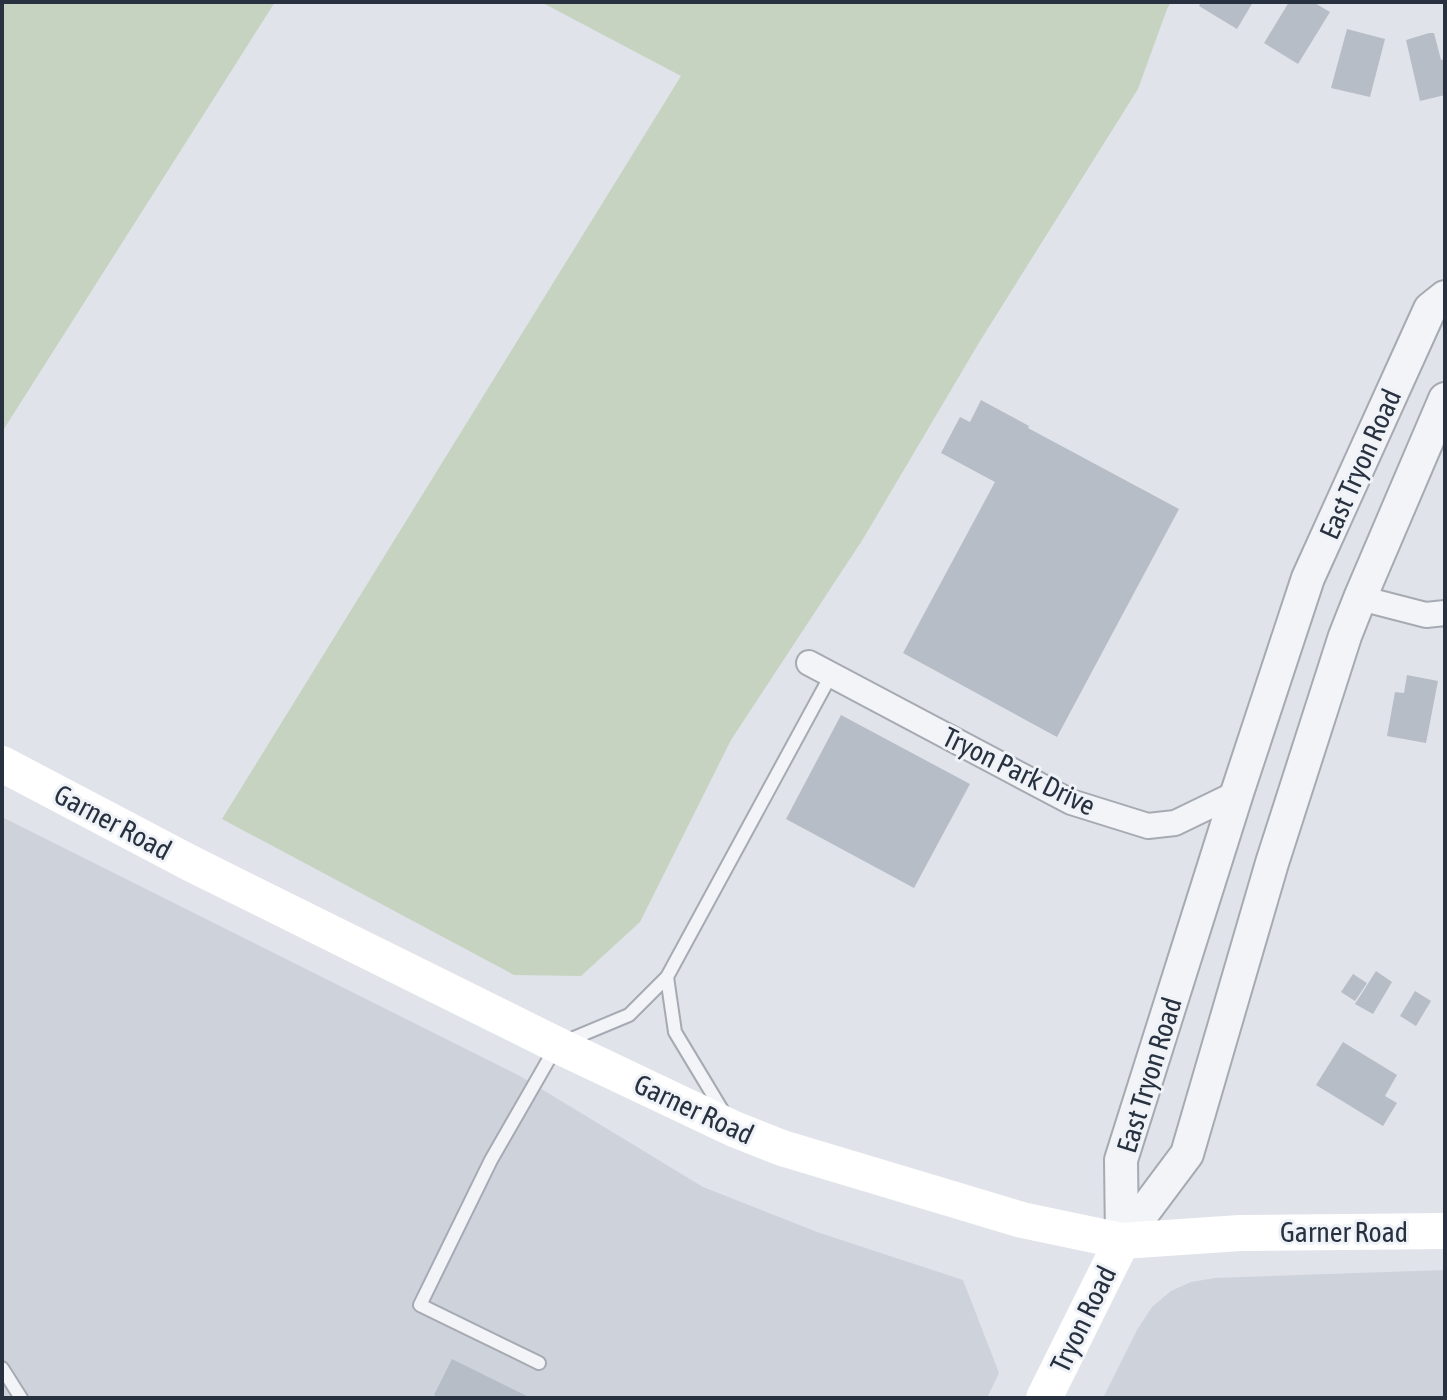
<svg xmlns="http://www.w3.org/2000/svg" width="1447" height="1400" font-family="'Asap Condensed',sans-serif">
<rect width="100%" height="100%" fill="#e0e3e9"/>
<g fill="#ced2db">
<polygon points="2,817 520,1076 703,1187 817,1232 963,1280 999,1373 987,1398 2,1398"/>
<polygon points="1445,1270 1445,1398 1103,1398 1137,1330 1152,1307 1171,1291 1191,1282 1215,1278"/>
</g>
<g fill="#c6d3c1">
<polygon points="2,2 275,2 2,432"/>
<polygon points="541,2 1171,2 1167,9 1138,89 980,341 863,539 731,740 640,922 581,976 514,975 222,819 681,76"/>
</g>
<g fill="#b7bdc6">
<polygon points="1201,2 1253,2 1237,29 1199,6"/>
<polygon points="1289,2 1313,2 1330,12 1298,64 1264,43"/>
<polygon points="1347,29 1385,39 1370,97 1331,88"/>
<polygon points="1429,33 1434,33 1441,60 1445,59 1445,95 1420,101 1406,40"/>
<polygon points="981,400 1029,426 1028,428 1179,509 1057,737 903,653 995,482 941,453 960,417 970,422"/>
<polygon points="1407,675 1438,681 1426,743 1387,736 1395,692 1404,693"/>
<polygon points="841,715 970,784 914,888 786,819"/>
<polygon points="1376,971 1392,982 1373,1014 1355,1004"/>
<polygon points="1353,974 1367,983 1355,1001 1341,992"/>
<polygon points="1415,991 1431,1001 1416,1026 1400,1016"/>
<polygon points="1343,1042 1397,1075 1385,1096 1397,1103 1383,1126 1316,1085"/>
<polygon points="452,1359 531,1398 441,1398 434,1395"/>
</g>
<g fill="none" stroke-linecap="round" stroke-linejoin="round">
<defs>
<g id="service">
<polyline points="667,977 675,1032 725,1115"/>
<polyline points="539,1363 420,1305 491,1160 557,1045 629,1015 667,977 831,675"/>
<polyline points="2,1368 21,1398"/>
</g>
<g id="minor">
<polyline points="1360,598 1426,615 1445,613"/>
<polyline points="809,663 1071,802 1148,826 1175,823 1237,793"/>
</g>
<g id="tertiary">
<polyline points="1122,1241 1121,1160 1237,793 1308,578 1430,309 1445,297"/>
<polyline points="1122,1241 1187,1154 1272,863 1345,636 1360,598 1445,399"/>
</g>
</defs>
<use href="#service" stroke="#a5aab3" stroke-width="16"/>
<use href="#minor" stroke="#a5aab3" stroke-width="28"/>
<use href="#tertiary" stroke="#a5aab3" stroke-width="36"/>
<use href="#service" stroke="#f3f4f7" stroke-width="12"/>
<use href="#minor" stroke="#f3f4f7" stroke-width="24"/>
<use href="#tertiary" stroke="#f3f4f7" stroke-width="32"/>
<g stroke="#fff" stroke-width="36">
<polyline points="2,764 190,863 557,1045 734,1129 782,1148 1022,1220 1122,1241 1240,1233 1445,1231"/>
<polyline points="1044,1398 1122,1241"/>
</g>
</g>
<g text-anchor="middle" stroke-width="6" stroke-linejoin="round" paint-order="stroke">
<g font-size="28" fill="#283140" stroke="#eff2f6">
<text transform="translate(1360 464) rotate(-66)" y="10">East Tryon Road</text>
<text transform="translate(1019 771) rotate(26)" y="10">Tryon Park Drive</text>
<text transform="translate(113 822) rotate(28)" y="10">Garner Road</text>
<text transform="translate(1149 1075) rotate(-73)" y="10">East Tryon Road</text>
<text transform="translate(694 1109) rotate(25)" y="10">Garner Road</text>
<text x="1344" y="1242">Garner Road</text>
<text transform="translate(1083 1319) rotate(-64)" y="10">Tryon Road</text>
</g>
</g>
<rect width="1447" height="1400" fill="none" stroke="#283140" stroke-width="8"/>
</svg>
